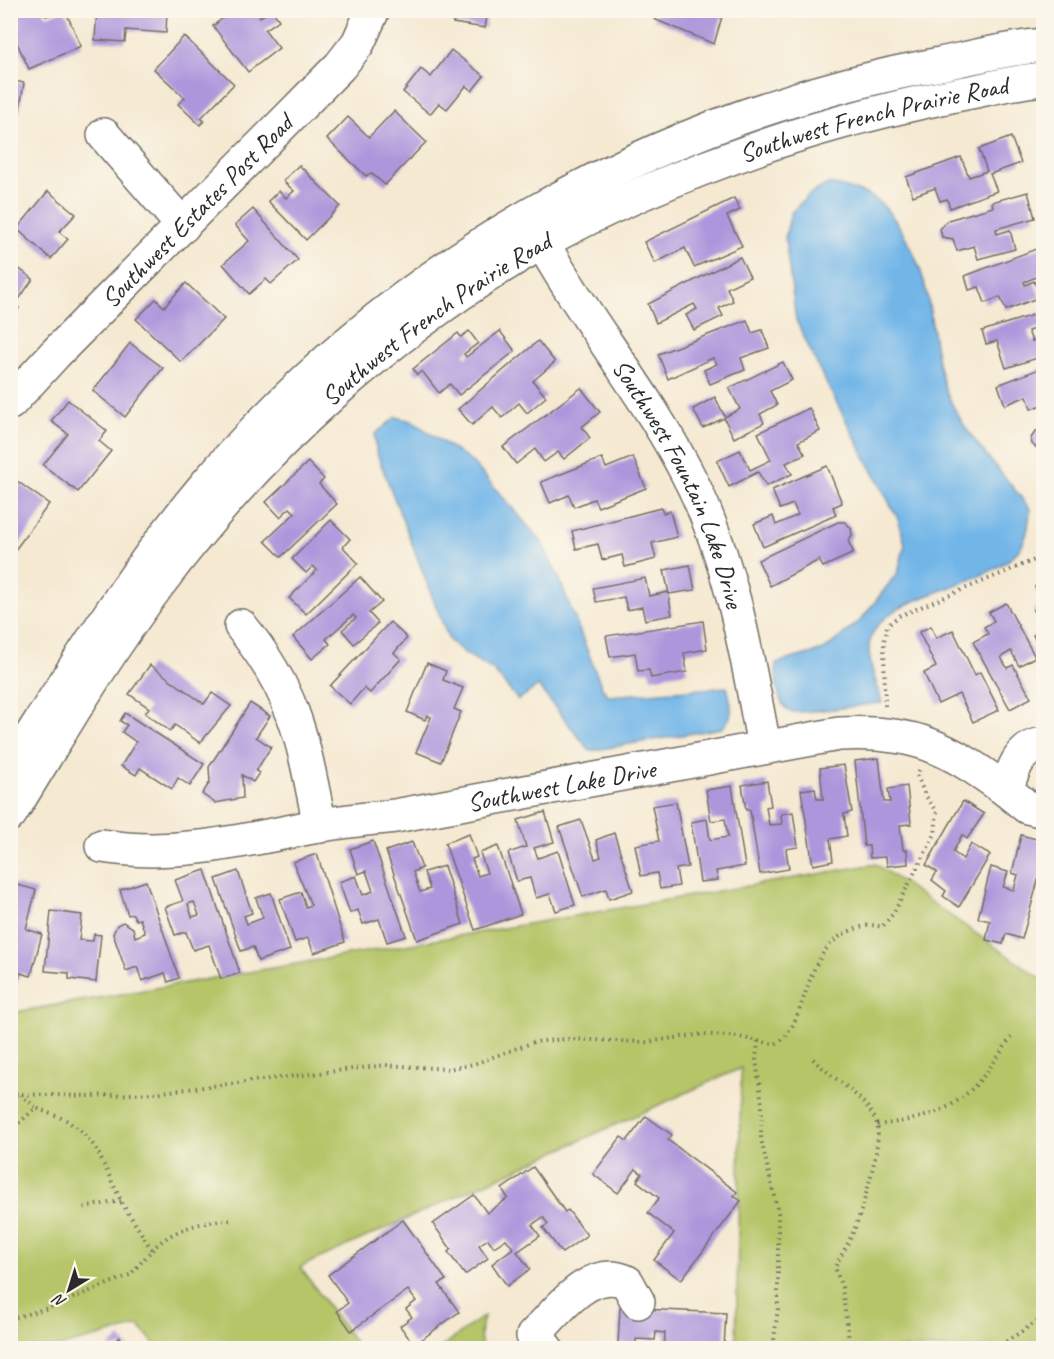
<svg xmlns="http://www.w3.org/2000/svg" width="1054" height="1359" font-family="Caveat,sans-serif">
<rect width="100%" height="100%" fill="#fbf7ec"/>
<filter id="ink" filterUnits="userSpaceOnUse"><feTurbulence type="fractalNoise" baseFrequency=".0167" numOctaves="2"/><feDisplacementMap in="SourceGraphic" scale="12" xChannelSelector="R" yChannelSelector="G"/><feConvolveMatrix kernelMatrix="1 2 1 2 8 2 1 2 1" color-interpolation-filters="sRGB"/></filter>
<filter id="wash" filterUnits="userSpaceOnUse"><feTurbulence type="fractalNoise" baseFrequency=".008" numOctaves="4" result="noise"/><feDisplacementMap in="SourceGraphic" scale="24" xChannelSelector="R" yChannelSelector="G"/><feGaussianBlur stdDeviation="1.35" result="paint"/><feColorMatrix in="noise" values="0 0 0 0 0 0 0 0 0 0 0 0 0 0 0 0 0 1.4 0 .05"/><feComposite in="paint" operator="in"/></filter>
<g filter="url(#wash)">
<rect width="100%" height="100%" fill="#f5e9d2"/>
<g fill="#b5c568" stroke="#70784a" stroke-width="1.5">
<polygon points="876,864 1043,980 1043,1348 736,1348 741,1068 300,1267 359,1348 158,1348 139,1326 55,1348 11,1348 11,1013"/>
<polygon points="484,1316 480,1334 482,1348 440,1348"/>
</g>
<g fill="#72b6e8" stroke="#4e708a" stroke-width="1.5">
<path d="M828 184C841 187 856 189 868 195 896 208 922 265 927 295 934 329 935 366 949 398 968 440 1003 472 1030 509 1029 522 1028 537 1020 548 991 591 869 592 869 649 869 667 878 687 882 703 868 704 796 715 789 711 776 702 776 677 776 663L824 650 861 620 898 572 905 544 898 519 823 377 796 320 785 238 791 213 810 194Z"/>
<path d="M396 417 412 421 473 463 541 541 559 578 602 688 609 696 727 687C731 704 736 715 722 728L590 751 538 686 518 700 493 670 466 654 449 640 376 451 375 434Z"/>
</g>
<g id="blocks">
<g fill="#ad96dc" fill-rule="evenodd">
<polygon points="10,10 44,10 46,16 65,10 81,46 29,69 10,28"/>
<polygon points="97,10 167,10 166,33 126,30 125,42 95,40"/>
<polygon points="224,10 256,10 260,17 272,10 279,20 265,30 279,48 248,72 213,26 227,15"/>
<polygon points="438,10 488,10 485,28 453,23 454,14"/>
<polygon points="657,10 724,10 714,44 654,19"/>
<polygon points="184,36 234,84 201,118 204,121 200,125 178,104 185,98 154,69"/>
<polygon points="451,50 484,76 472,91 466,86 447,109 439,103 430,114 403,92 421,69 431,77"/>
<polygon points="10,80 24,83 19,114 10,113"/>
<polygon points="394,111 426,142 385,185 371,173 366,176 327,139 348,117 369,137"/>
<polygon points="1011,137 1021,163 990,174 997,191 950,208 947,199 940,201 935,188 913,196 906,177 961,157 969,177 987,171 979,149"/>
<polygon points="299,165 340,206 306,240 268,201 279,191 286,198 294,191 283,181"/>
<polygon points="48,191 76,214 59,232 68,239 51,259 17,229"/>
<polygon points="1028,192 1035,218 996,229 997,234 1010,230 1015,249 978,259 974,246 957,251 953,239 942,237 940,229 948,220 993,207 992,202"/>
<polygon points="734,198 740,210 727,216 742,246 694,267 685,248 655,263 644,242"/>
<polygon points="253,209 298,260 271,284 266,279 249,294 223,264 249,241 235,225"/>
<polygon points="1044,246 1044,274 1024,282 1025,285 1034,281 1040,297 1006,310 1000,297 985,303 979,287 969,290 965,276"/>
<polygon points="740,257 750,277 727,288 733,301 719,308 723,316 694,330 686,315 697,309 694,304 656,323 648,304"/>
<polygon points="10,262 33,279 15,305 19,308 12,316"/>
<polygon points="186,283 224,319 181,362 136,319 156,299 164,307"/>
<polygon points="1042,312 1044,326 1028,331 1032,341 1044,338 1044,356 1006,368 997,341 986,344 982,331"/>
<polygon points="747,320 752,333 762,330 769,348 741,358 745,370 710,384 704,370 717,364 713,358 668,379 658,354"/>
<polygon points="469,331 478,343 464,354 466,357 500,331 515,351 459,395 450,384 439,393 422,371 417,375 413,369 458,333 461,337"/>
<polygon points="538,341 555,362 533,381 546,397 527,413 519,403 502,418 493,407 472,425 458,409"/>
<polygon points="130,343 163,368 125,417 93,391"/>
<polygon points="783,362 792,380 770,391 777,405 760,414 764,423 734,438 724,418 703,428 693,409 715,397 725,417 740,409 729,388"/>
<polygon points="1044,367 1044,404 1031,409 1027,396 1005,405 998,385"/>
<polygon points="581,388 600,412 582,427 590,438 564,459 558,452 544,462 535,449 516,464 503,447"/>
<polygon points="68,400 107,431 99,441 111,451 78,492 43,465 68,434 51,421"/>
<polygon points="809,408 820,431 798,442 805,454 786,463 792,474 766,486 758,472 729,487 717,461 740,450 750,470 771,460 758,433"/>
<polygon points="1044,429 1044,448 1038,449 1032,444 1031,438 1036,431"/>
<polygon points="633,457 646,488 598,507 594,499 574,507 569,495 550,503 541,482 602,458 606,468"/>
<polygon points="308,462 324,479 319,484 337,504 281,557 265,541 295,513 290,508 280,517 266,502"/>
<polygon points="827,466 842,503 833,507 836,515 763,547 754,524 773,516 776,525 798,515 793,504 780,509 772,490"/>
<polygon points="10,476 49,504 12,554 10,552"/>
<polygon points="661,508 663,513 670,511 677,537 652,543 656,559 625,567 622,555 602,560 598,544 576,549 572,531"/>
<polygon points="331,520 350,539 343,547 358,563 306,614 289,598 317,570 313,566 306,573 292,559"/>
<polygon points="838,522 845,522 851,528 852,535 848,541 854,553 823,567 819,560 770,586 758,560"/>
<polygon points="690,565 695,590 669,594 664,570"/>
<polygon points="360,577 382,602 369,613 378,623 354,644 342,630 356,618 353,615 326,639 330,644 312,659 293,637"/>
<polygon points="645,578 649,596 668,592 672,615 645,620 642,607 627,610 624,597 596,602 593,588"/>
<polygon points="1044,583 1044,658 1033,635 1043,630 1033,610 1043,605 1035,587"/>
<polygon points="1006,603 1035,657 1019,666 1011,651 1001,657 1007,668 1013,665 1031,698 1010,709 973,642 988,634 984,627 994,621 989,612"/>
<polygon points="703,621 707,649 684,653 687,672 651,678 649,670 638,671 635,653 610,657 606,636"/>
<polygon points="390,622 407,638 394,653 401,659 370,693 364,688 350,704 330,686"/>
<polygon points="931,626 936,638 953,630 975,675 980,672 999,710 973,722 959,694 938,704 924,673 936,667 919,632"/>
<polygon points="427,663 446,671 443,680 463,688 454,709 461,712 441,762 416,752 431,717 427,715 425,720 407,712"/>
<polygon points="150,665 204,704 212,693 231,706 200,743 175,725 170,731 145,713 149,708 129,694"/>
<polygon points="250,703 270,716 256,737 271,747 256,771 259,773 253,782 242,775 243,798 215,803 202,794 210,782 209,767"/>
<polygon points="125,713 204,764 190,786 178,778 172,789 140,768 136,775 121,766 136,742 122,732 127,725 120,721"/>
<polygon points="879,758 884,802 890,802 888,789 907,786 911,824 900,825 903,850 907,850 908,864 887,866 886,857 870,858 869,846 864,846 855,761"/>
<polygon points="844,765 852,812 844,814 847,836 830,839 833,861 813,865 801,790 815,788 817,799 823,799 820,768"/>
<polygon points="767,781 771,806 766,807 769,825 782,824 781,814 793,812 798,847 786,849 789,869 760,874 750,810 746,810 742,785"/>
<polygon points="732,786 745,866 716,871 718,880 700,882 691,822 707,819 710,840 728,837 725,819 711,821 706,790"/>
<polygon points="963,801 984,814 967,839 962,835 953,852 963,859 971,844 990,855 959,907 943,896 946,891 932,880 937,872 926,865"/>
<polygon points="676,802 688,867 676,869 679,886 660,889 657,873 641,876 635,845 659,841 652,806"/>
<polygon points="545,812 554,842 534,848 538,858 558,851 575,905 556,911 550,894 536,898 530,878 517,881 508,853 526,847 518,820"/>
<polygon points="581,820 595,859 601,857 596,840 614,833 633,891 609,899 606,889 583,897 559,827"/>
<polygon points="469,834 477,857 472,859 478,876 487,873 480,853 498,846 521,914 475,930 445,843"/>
<polygon points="1021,835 1044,841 1044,859 1022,939 1006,934 1003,944 986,940 990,921 978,918 991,867 1008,872 1003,887 1014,890 1018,875 1012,873"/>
<polygon points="373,841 406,936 387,942 379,919 363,924 358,910 350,913 339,882 356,876 363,895 373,891 366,871 358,874 350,849"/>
<polygon points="412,842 422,868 413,872 420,892 430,889 424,872 444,866 463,924 417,940 386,851"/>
<polygon points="317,854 345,942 314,953 308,938 295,942 280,899 301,892 306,907 311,905 293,862"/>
<path d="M205 870 240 973 221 979 209 945 193 950 186 932 175 935 165 907 183 901 175 880ZM194 902 199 915 192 917 188 904Z"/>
<polygon points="238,871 252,913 244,916 247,924 263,918 256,898 271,893 290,950 258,961 253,947 241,951 216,879"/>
<polygon points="146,881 179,978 168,982 165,973 142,981 137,967 126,971 113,934 117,925 123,922 133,928 135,937 145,933 140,919 136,920 133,914 128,915 120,890"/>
<polygon points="14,884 36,890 26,929 42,934 31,976 20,973 14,995 10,994 10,887"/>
<polygon points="51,911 82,915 79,940 93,941 94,934 101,935 96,982 69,979 69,973 45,971"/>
<polygon points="646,1116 672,1135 668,1140 737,1192 734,1196 741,1201 681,1280 654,1260 674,1233 648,1213 659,1198 637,1181 642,1174 636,1169 618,1193 593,1174 621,1137 627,1141"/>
<polygon points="533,1167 565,1212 568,1210 587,1235 562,1253 543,1228 548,1224 543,1217 532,1225 540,1236 517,1252 530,1269 507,1286 492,1264 513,1248 506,1239 494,1247 488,1239 479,1245 488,1258 465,1275 448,1252 451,1249 433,1224 474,1195 487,1213 508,1198 502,1189"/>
<polygon points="403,1220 446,1280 439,1284 459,1312 414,1345 400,1326 412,1317 406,1309 416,1301 408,1290 351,1331 337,1311 348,1303 328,1275"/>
<polygon points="620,1308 726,1313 724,1348 664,1348 665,1333 656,1332 655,1340 636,1339 636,1344 618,1343"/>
<polygon points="120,1337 129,1348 108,1348"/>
</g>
</g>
</g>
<g filter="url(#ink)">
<use href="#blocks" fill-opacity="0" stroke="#726e65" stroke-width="1.5"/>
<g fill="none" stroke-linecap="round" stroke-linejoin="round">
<defs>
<g id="minor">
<polyline points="104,135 183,226"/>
<path id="s1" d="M531 222C579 314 649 394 694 487 733 569 747 657 764 746"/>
<path id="s2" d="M10 403 55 354 340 66 358 43 373 10"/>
<path d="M241 626C297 695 303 742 320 826"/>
<path d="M1044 744C1019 747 1013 770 1006 790L1027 807 1044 811"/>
<path d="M10 769C73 671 133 570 209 481 398 261 655 117 940 64 974 57 1009 48 1044 45"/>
<path id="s3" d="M10 814C58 737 103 658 158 585 260 448 392 328 541 243 614 202 694 170 773 143 836 122 899 106 965 93 991 88 1017 81 1044 79"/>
<path id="s4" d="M102 846C174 858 246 840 317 826 342 821 369 819 395 816L839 734C914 730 947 747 1006 790"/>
<path d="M546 1348 533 1336C556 1313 590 1264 627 1282L638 1302"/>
</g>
</defs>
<use href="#minor" stroke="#726e65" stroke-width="36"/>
<g stroke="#726e65" stroke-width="4" stroke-dasharray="1.5 4.5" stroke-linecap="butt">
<polyline points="885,706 884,641 887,626 899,616 1044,556"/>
<polyline points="758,1041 756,1059 762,1104 761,1139 778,1213 778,1307 773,1348"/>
<path d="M813 1059C832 1079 867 1096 877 1124 883 1140 862 1212 854 1230 849 1243 841 1255 835 1267L842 1288 850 1348"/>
<path d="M10 1094 89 1096 154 1093 386 1065 448 1069 474 1064 534 1042 566 1039 646 1042 703 1034 738 1037 775 1044C809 1029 800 951 850 931 863 926 869 923 882 927L893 914 935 834 937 811 925 795 917 775 919 770"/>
<path d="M877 1125C953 1116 971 1099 1011 1037"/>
<polyline points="10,1131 36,1108 21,1095"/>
<polyline points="84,1207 121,1201"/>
<path d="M152 1250C173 1228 203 1221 233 1220"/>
<polyline points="10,1319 48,1308 130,1275 152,1250 123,1205 96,1148 82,1132 66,1120 36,1108"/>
<polyline points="996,1348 1044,1317"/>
</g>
<use href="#minor" stroke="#fff" stroke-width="33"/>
</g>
</g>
<g text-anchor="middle" stroke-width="4.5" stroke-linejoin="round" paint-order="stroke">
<g font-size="26" fill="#2b2b2b" stroke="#fbf7ec">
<text dy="9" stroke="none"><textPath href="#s3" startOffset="1146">Southwest French Prairie Road</textPath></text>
<text dy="9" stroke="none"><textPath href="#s2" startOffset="268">Southwest Estates Post Road</textPath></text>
<text dy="9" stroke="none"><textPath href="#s3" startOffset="660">Southwest French Prairie Road</textPath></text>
<text dy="9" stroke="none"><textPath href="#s1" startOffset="302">Southwest Fountain Lake Drive</textPath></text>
<text dy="9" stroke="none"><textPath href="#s4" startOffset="465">Southwest Lake Drive</textPath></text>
</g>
</g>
<rect width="1054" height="1359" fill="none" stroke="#fbf7ec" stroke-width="36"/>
<g transform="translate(69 1290) rotate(218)" stroke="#fbf7ec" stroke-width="4.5" paint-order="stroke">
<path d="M0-4.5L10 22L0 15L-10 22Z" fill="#2b2b2b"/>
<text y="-9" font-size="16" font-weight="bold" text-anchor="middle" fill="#2b2b2b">N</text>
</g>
</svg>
